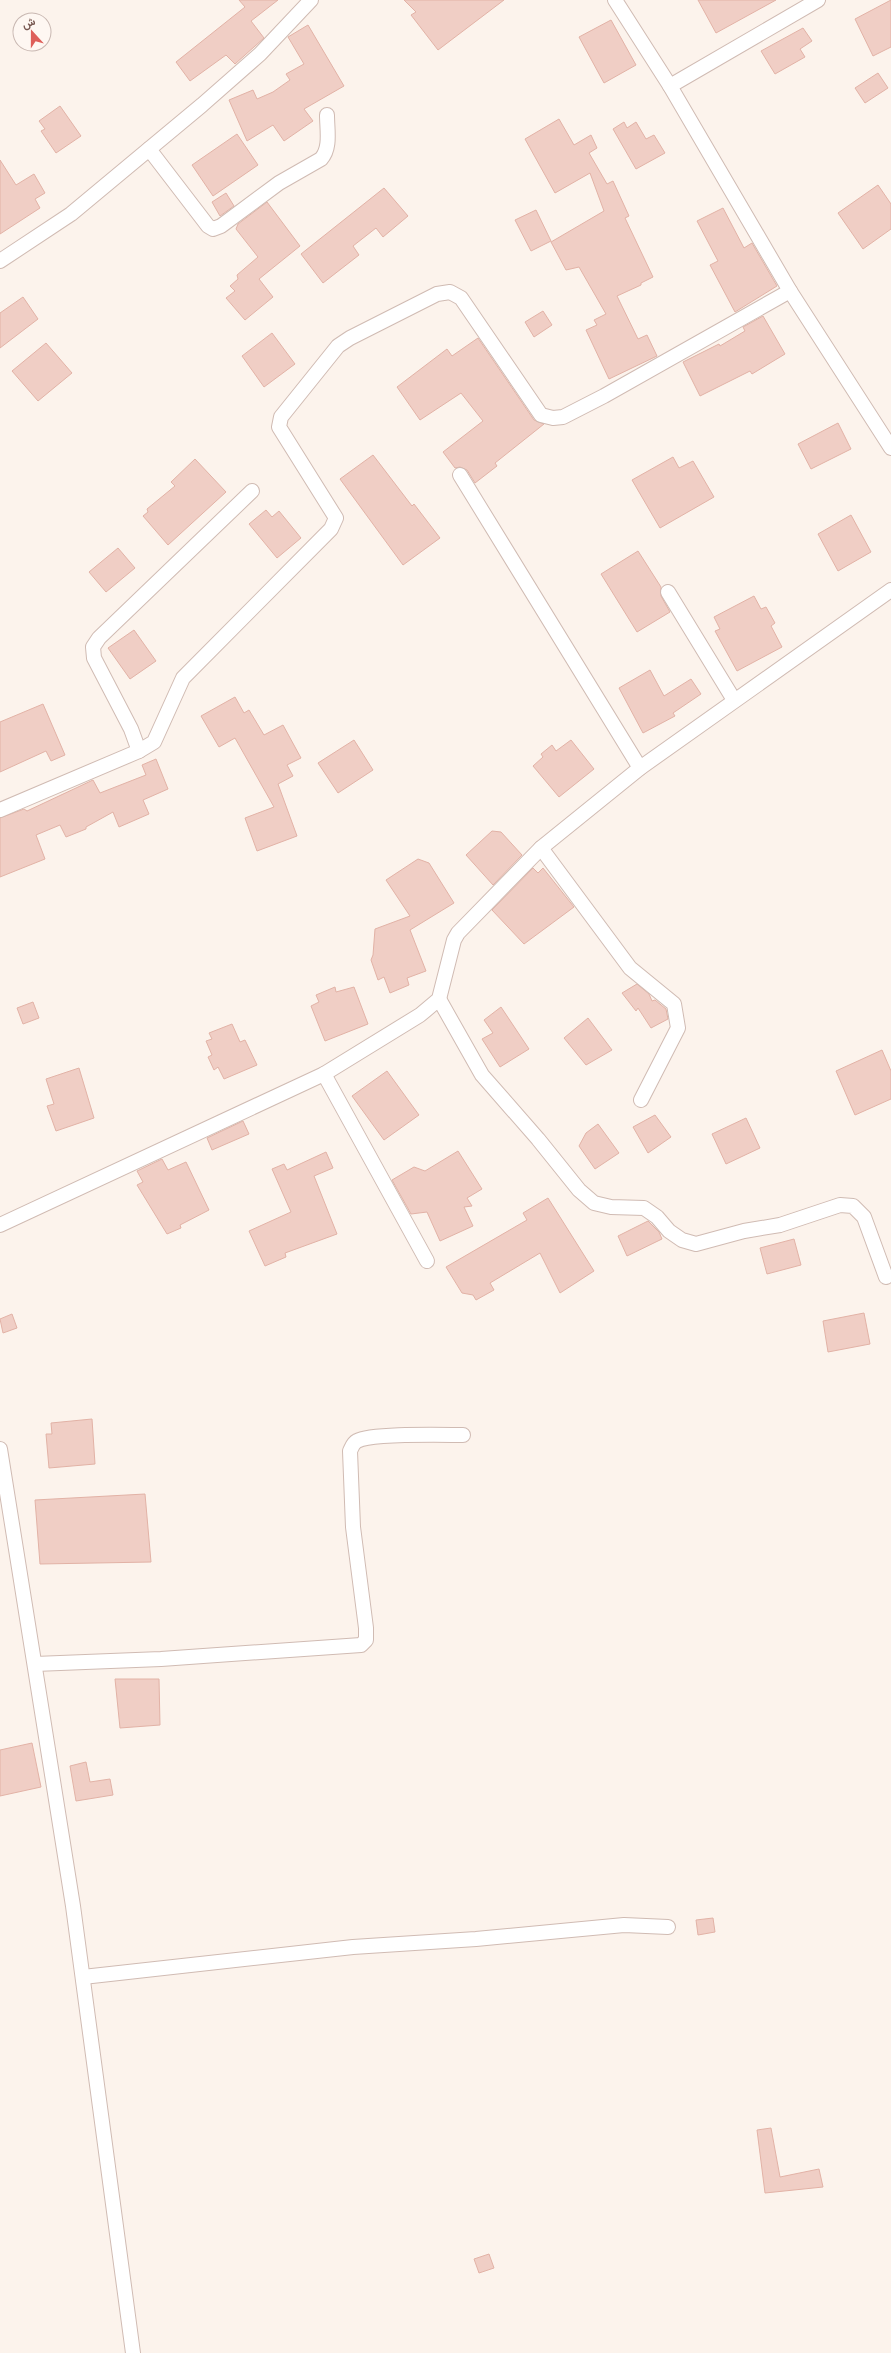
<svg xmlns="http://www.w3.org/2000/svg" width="891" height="2353" font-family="'Exo 2',Vazirmatn,sans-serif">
<rect width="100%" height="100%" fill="#fcf3ec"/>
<g fill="#f0cec5" stroke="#e2b2a6">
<polygon points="239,0 278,0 251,21 264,38 235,64 226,55 190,81 176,62 245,7"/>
<polygon points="404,0 504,0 438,50 411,15 416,12"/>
<polygon points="698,0 776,0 716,33"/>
<polygon points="891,0 891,47 873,56 855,19"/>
<polygon points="611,20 636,65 604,83 579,37"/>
<polygon points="308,25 344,86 304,109 313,121 284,141 273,125 247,141 229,100 253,90 257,99 273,92 290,80 286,74 304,64 288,37"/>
<polygon points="803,28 812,41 800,49 805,57 775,74 761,51"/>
<polygon points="878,73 888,88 865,103 855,88"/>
<polygon points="60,106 81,136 56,153 41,131 45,129 39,121"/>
<polygon points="559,119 574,145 591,135 597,148 589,153 607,184 613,181 629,216 625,218 653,277 641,283 641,285 617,296 638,339 647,335 657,356 609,379 586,330 597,325 594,320 606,314 579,267 566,270 551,242 604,211 590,173 555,193 525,139"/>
<polygon points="624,122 627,128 636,122 646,139 654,135 665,153 636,169 613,129"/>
<polygon points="237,134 258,165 213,196 192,165"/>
<polygon points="0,160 16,185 34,174 45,193 35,199 40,208 0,234"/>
<polygon points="878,185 891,204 891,229 863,249 838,213"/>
<polygon points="384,188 408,216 383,237 376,228 353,246 359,255 323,283 301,254"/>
<polygon points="226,193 234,206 220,216 212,202"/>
<polygon points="267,202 300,246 259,279 273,297 245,320 226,298 235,291 230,286 238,279 237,275 258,257 236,229 238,224"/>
<polygon points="723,208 744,248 752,243 777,286 735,312 710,265 718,261 697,221"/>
<polygon points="536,210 551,241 531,251 515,220"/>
<polygon points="23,297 38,319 0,348 0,313"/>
<polygon points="543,311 552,325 534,337 525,322"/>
<polygon points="763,316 785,354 752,374 750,371 700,396 683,362 719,344 720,346 745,331 743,327"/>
<polygon points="272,333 295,364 264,387 242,356"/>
<polygon points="478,338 534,420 544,424 495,463 497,466 475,483 467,470 460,467 455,468 443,452 483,421 461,393 420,420 397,387 447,349 452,356"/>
<polygon points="46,343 72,373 38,401 12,371"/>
<polygon points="838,423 851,449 811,469 798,444"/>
<polygon points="373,455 412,506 414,504 440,538 403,565 340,479"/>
<polygon points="673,457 679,468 693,461 714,497 660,528 632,480"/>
<polygon points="195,459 226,492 168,545 143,516 148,512 147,509 175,486 171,482"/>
<polygon points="266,510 272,517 279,511 301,538 277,558 249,524"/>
<polygon points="851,515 871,552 838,571 818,534"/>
<polygon points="118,548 135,568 106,592 89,572"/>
<polygon points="638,551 661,587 661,596 670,612 637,632 601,574"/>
<polygon points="754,596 761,609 766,607 775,623 771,626 782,647 737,671 715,631 720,629 714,617"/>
<polygon points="134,630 156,661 130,679 108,648"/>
<polygon points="650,670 664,696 691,679 701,694 673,713 675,716 643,733 619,688"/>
<polygon points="235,697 244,713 249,710 264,735 283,725 301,758 287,765 293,776 278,784 297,836 257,851 245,818 274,807 235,738 219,747 201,716"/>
<polygon points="43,704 65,755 51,761 46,751 0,772 0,722"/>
<polygon points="354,740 373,770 338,793 318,763"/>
<polygon points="571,740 594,769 559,797 533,766 543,757 541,754 552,745 556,751"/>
<polygon points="156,759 168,789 143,800 149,814 119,827 113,812 86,827 86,829 66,837 60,825 36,835 45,859 0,877 0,818 24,809 27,811 93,780 100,793 146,775 142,765"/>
<polygon points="492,831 501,832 522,855 493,885 466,855"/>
<polygon points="418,859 429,863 454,903 410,930 426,971 407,978 409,985 390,993 384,977 378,980 371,960 373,955 375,929 410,916 386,880"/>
<polygon points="533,868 538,873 543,868 574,907 524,944 492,910"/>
<polygon points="637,984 649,994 652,1001 655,1000 666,1009 668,1019 651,1028 638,1008 636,1011 622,993"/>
<polygon points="335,987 336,992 354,987 368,1024 325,1041 311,1006 319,1002 316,995"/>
<polygon points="33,1002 39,1018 23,1024 17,1008"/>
<polygon points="501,1007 529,1049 500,1067 482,1039 493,1033 484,1020"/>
<polygon points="588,1018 612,1050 586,1065 564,1038"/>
<polygon points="232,1024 240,1042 245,1040 257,1065 224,1079 218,1067 214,1070 208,1057 212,1055 206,1041 212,1039 209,1033"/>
<polygon points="882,1050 891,1071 891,1099 855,1115 836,1071"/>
<polygon points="79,1068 94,1118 56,1131 47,1106 54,1104 46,1079"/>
<polygon points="387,1071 419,1115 384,1140 352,1096"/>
<polygon points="655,1115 671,1137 648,1153 633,1127"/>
<polygon points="746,1118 760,1148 726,1164 712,1134"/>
<polygon points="243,1121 249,1134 212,1150 207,1138"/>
<polygon points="598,1124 619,1153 595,1169 579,1146 586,1133"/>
<polygon points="458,1151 482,1189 467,1198 472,1206 464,1207 473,1226 440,1241 427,1212 411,1214 392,1180 414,1167 425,1171"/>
<polygon points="326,1152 333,1168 314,1176 337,1234 285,1253 286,1257 265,1266 249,1231 291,1212 272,1169 284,1164 287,1170"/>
<polygon points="162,1159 168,1170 186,1162 209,1210 180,1225 181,1228 167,1234 137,1185 143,1182 137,1171"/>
<polygon points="548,1198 594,1271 560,1293 540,1253 490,1283 494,1290 476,1300 473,1295 462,1293 446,1267 527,1220 523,1213"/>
<polygon points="648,1221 659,1232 662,1239 627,1256 618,1236"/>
<polygon points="794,1239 801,1265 767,1274 760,1248"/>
<polygon points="864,1313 870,1344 828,1352 823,1321"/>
<polygon points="12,1314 17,1328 3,1333 0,1319"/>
<polygon points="92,1419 95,1464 49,1468 46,1434 52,1434 51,1423"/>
<polygon points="145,1494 151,1562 40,1564 35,1500"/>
<polygon points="115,1679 159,1679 160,1725 120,1728"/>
<polygon points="32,1743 41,1787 0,1796 0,1750"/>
<polygon points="86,1762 90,1782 110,1779 113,1795 76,1801 70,1766"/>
<polygon points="713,1918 715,1932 698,1935 696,1920"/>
<polygon points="771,2128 780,2177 819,2169 823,2187 765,2193 757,2130"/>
<polygon points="489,2254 494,2268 479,2273 474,2259"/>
</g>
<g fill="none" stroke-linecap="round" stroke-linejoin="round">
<defs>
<g id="street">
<polyline points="615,0 670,86 790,291 891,448"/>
<polyline points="670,86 818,0"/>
<path d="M149 149 208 226 213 229 221 226 279 183 321 159C331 148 327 130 327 115"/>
<polyline points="0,261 71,214 202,105 260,54 311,0"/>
<polyline points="460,475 640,768"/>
<polyline points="668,592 734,700"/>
<polyline points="139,751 154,742 183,678 331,529 336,518 279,427 281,417 338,346 350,338 437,294 450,292 461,298 541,415 553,418 563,417 604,396 790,291"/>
<polyline points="0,810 139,751 131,729 94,658 93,647 99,638 252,491"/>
<polyline points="541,848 630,968 674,1004 678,1028 641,1100"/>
<polyline points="439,999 482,1075 538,1139 579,1190 594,1203 611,1207 644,1208 657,1217 669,1231 682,1240 696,1244 744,1231 780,1225 840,1205 853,1206 864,1217 886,1277"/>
<polyline points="324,1074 427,1261"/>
<polyline points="0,1225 324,1074 420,1015 439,999 454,940 458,933 541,848 640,768 891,590"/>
<polyline points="0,1449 73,1906 133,2353"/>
<path d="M35 1664 161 1659 361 1645 366 1640V1628L353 1527 350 1451C352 1447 353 1443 357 1441 371 1433 443 1435 463 1435"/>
<polyline points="83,1977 353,1947 476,1939 624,1925 668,1927"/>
</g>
</defs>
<use href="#street" stroke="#d0bbb3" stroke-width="16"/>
<use href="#street" stroke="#fff" stroke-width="14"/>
</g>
<g transform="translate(32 32) rotate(339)"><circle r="19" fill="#fef7f2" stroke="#c8b7b1"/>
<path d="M0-3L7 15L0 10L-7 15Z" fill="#de5e59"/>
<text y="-6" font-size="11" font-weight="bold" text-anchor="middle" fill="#76564f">ش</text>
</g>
</svg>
